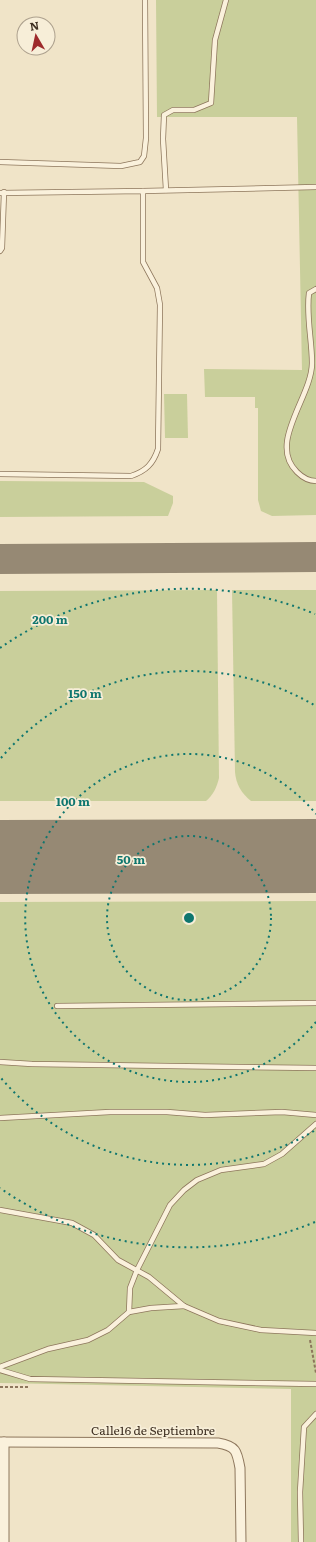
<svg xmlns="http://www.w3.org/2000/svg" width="316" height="1542" font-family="Literata,serif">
<rect width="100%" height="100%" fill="#f0e4c8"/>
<g fill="#c9cf9b">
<polygon points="156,0 316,0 316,515 272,516 261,511 258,500 258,408 255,408 255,397 205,397 204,369 302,370 297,117 157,117"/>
<polygon points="164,394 187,394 188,438 165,438"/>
<polygon points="0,481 144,482 173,496 173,503 168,516 0,517"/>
<path d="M217 590 219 778C217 787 213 795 206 801H0V591Z"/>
<path d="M232 590H316V801H251C241 793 236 784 235 772Z"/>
<polygon points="316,901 316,1542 291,1542 291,1389 0,1383 0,902"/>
</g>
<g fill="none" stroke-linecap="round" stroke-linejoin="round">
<polyline stroke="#968974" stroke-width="30" points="0,559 316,557"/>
<polyline stroke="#968974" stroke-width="74" points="0,857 316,856"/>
<defs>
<g id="lane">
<polyline points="0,162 121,166 140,162 144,156 146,138 145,0"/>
<polyline points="166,190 163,139 164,115 173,110 194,110 211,103 215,40 226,0"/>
<polyline points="143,191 316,187"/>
<path d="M0 193 143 191V262L157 288 160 305 158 449C153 464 146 471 131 476L0 474"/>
<polyline points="0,251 2,248 4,192"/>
<path d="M316 289 309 293C306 316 312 340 312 363 312 397 267 443 297 472 302 477 309 481 316 481"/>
<polyline points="57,1006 316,1003"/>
<polyline points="0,1062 32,1064 316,1068"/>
<polyline points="0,1118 110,1112 167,1112 205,1115 282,1112 316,1115"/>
<polyline points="0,1210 72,1223 94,1235 118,1260 149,1277 184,1306 219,1321 261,1330 316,1333"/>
<polyline points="129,1312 130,1288 137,1270 170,1205 184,1190 197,1180 221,1170 264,1164 282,1154 316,1124"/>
<polyline points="0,1367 48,1349 88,1340 108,1330 129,1312 151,1308 184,1306"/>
<polyline points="0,1370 30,1379 316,1384"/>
<polyline points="301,1542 300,1492 304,1427 316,1414"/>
</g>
<g id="street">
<path d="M0 1442 218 1443C236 1446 237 1451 240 1468L241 1542"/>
<polyline points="4,1442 4,1542"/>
</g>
</defs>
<use href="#lane" stroke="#8d765c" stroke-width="6"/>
<use href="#street" stroke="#8d765c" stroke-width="11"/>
<g stroke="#8d765c" stroke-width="2" stroke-dasharray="3 2" stroke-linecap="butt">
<polyline points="310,1340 316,1373"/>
<polyline points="0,1387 29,1387"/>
</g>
<use href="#lane" stroke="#faf1dc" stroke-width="4.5"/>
<use href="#street" stroke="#faf1dc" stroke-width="9"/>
</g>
<g fill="none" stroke="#0f766e" stroke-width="2" stroke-dasharray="2 4">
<circle cx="189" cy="918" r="82"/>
<path d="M316 1022A164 164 0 1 1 316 814"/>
<path d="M314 1131A247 247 0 0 1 1 1078M1 758A247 247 0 0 1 314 705"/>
<path d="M315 1222A329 329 0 0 1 0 1188M0 648A329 329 0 0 1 315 614"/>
</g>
<g text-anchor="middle" stroke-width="3.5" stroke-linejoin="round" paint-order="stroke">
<g font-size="12" fill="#3d2e20" stroke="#f7eed8">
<text x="153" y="1435">Calle16 de Septiembre</text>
</g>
</g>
<circle cx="189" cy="918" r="6" fill="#0f766e" stroke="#f7eed8" stroke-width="2"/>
<g font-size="12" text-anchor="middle" font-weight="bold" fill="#0f766e" stroke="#f7eed8" stroke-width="3.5" stroke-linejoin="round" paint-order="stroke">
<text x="50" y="624">200 m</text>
<text x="85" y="698">150 m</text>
<text x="73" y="806">100 m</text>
<text x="131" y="864">50 m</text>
</g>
<g transform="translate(36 36) rotate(351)"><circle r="19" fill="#f7eed8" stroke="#ada18e"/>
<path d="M0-3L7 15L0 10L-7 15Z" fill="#9e2a2b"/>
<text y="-6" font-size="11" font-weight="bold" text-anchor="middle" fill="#3d2e20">N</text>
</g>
</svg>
